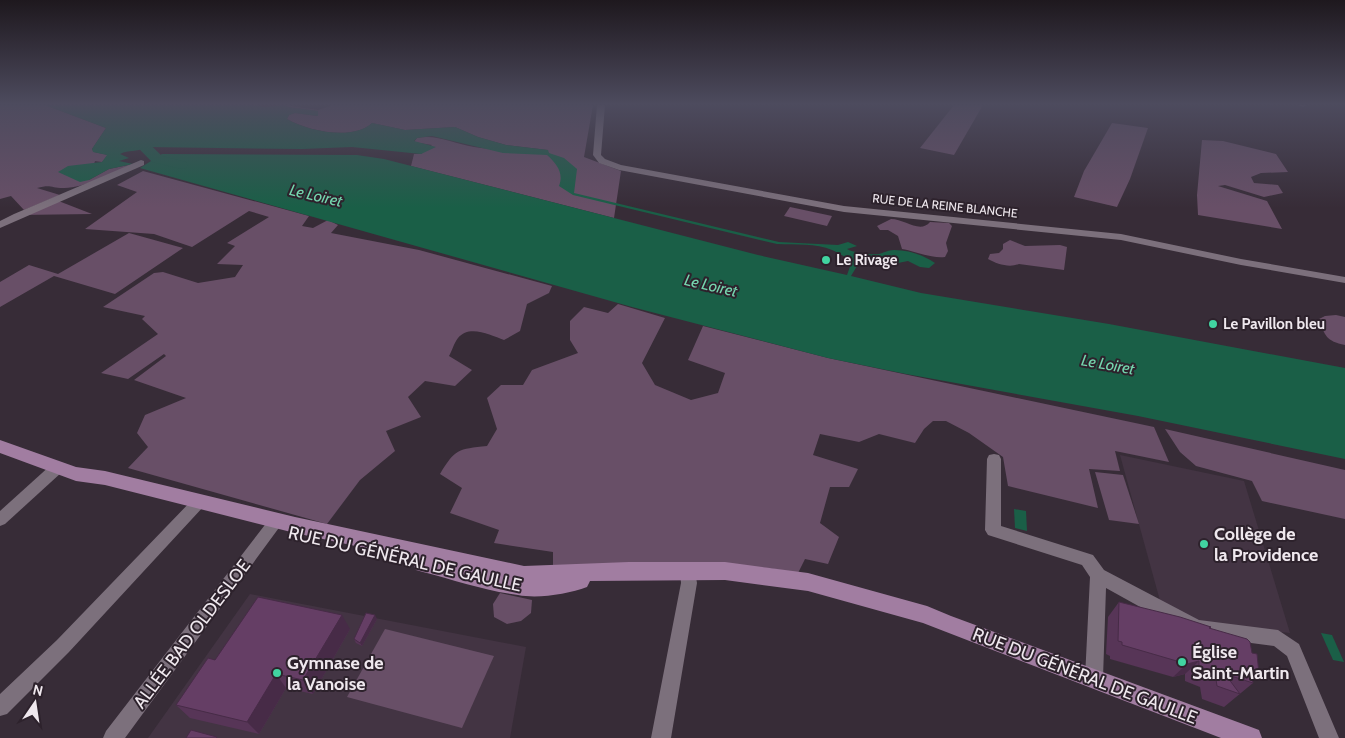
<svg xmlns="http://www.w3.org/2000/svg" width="1345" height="738" font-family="Cabin,sans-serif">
<rect width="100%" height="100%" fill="#372c37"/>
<g fill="#433443">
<polygon points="1120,455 1244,481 1290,633 1199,623 1162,608"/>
<polygon points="250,594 526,647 510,738 148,738"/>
</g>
<g fill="#684f67">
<path d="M0 105H45L106 128 92 149 94 152 108 155 102 162 95 161 89 180 109 169 133 164C116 172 81 189 63 188 51 188 51 184 37 188L60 195 24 210 11 196 0 199Z"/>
<path d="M285 105 318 110 333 105H593L584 157 621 171 614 218 411 166 414 154H421L432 145 414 142 417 138C437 134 454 144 474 147 498 151 524 149 548 150L506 145 478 137 455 127 405 130 372 123C353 141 308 131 287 119L289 115 295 113 317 116 318 111 288 107Z"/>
<polygon points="954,105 983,105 954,155 920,148"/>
<polygon points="1112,123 1148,128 1130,179 1117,207 1074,197 1084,171"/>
<polygon points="1202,140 1223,141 1276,154 1288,172 1261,173 1251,177 1254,183 1278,185 1283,193 1264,197 1225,185 1218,186 1267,201 1282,229 1198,215 1197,195"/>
<path d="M143 171 309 216 302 226 313 228 328 220 338 225 331 233 419 250 552 286 549 293 527 304 520 331 504 340C491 335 469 324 458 338 454 343 452 351 449 356L472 370 455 386 425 381 408 397 421 417 386 431 395 451 360 480 327 524 128 468 148 447 137 433 145 415 186 398 134 380 166 356 164 354 128 379 101 373 158 334 142 319 145 316 103 307 154 273 163 272 198 283 235 277 243 265 217 264 235 246 227 243 269 217 249 211 192 247 154 234 85 229 137 192 117 185Z"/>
<polygon points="56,200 92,214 20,215"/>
<polygon points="790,207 832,216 827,226 784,216"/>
<path d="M891 219C905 219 920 234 930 222L949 223 952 226 946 243 948 251 945 257C933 259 914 251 902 249L898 236 888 230H880L877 226Z"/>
<polygon points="129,233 183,248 115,294 54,276 0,307 0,282 29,265 58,274"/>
<path d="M1010 240 1025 246 1060 245 1067 247 1064 270 1019 264C1009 268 997 264 988 259L990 254 999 253 1003 249V244Z"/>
<path d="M618 304 665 318 642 363 655 385 691 400 718 393 725 373 688 360 703 326 828 358 1154 427 1169 462 1115 451 1120 471 1089 469 1098 508 1008 486 1003 457 969 433 946 421H933L924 429 915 443 879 434 859 442 820 434 813 455 858 469 849 487H830L820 523 839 537 828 564 805 559 798 573C718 557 634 566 553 567V552L494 543 499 530 450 513 462 488 440 474C455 449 458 449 487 446L497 429 487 398 501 385H523L532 370 578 353 570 340V321L584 307 608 313Z"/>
<path d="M1336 315 1345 317V345C1326 341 1325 336 1319 319L1325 316Z"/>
<polygon points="1165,429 1345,470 1345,519 1262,501 1252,481 1196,466 1180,452"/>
<polygon points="1095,472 1123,475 1139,524 1109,520"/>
<polygon points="500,593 532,600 531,613 521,621 507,624 494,617 493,604"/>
<polygon points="385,629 494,656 462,728 347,697"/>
</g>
<g fill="#1a5f47">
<path d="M45 105H256L264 107 285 105 288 107 318 111V116L295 113 289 115 287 119C307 131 353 141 372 123L405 130 455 127 478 137 506 145 548 150 549 153 564 158 577 169 574 193 779 242 838 245 848 242 857 246 847 249C854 253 871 255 879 254 883 253 888 250 894 250 909 250 923 255 935 263L929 268 920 267 908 261 898 263 872 259 860 261 851 276 921 293 1109 324 1345 368V459L1138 416 906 374 828 358 632 307 140 168 162 154 357 155 384 159 758 255 847 275 852 261C846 258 839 253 832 250 816 243 795 245 777 244L573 195 559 186C564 173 557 164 547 155L503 153 432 136 417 138 414 141 436 147 421 154 352 147 302 149 145 147C137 153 129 149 120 154L129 158 119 161 133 164 109 169 89 180 80 182 58 172 68 166 102 162 107 155 93 152 92 149 106 128Z"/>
<polygon points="1014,509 1026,511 1027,531 1015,528"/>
<polygon points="1321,633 1332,635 1344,662 1333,660"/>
</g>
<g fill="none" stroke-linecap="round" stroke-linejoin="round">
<polygon fill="#1a5f47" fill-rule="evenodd" points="96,105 109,105 162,156 186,162 188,165 186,168 181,169 152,162"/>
<g fill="#7c707c" fill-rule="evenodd">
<polygon points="597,105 605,105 601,155 605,159 621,165 844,206 1121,234 1241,259 1345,277 1345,283 1241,265 1121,240 844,212 619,170 599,163 593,155"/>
<polygon points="1298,105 1307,105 1303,107"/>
<polygon points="141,160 144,161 144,165 0,228 0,221 14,214"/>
<polygon points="994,454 999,455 1001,459 1001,526 1093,555 1104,570 1199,620 1278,630 1299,644 1339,738 1319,738 1287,656 1274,646 1198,636 1178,628 1106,588 1103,678 1100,684 1094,687 1088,684 1085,678 1090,577 1082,565 988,535 985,530 987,459 989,455"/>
<polygon points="57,462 62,464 64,468 62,472 5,524 0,526 0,511 52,464"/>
<polygon points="199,496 204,498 206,502 204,506 69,652 7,714 0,716 0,694 57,640 194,498"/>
<polygon points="276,515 281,517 284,521 281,525 125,738 103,738 106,731 271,517"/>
<polygon points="688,564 694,566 697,583 671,738 651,738 681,583 680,571 682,566"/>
</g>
<path fill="#a17da1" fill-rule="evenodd" d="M0 440 76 467 105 471 295 517 524 566 629 562H725L808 573 927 606 951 616 1251 727 1259 730 1262 738H1221L923 623 808 591 725 580 590 581 587 587C568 594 538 599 518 595 486 591 454 580 423 572L416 570 413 564 416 559 295 533 105 485 76 481 0 453Z"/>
</g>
<g fill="#573557">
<polygon points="1119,602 1211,627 1210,629 1252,653 1259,674 1252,680 1253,683 1224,707 1202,699 1200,687 1185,681 1185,674 1173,677 1110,659 1110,656 1106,654 1108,617"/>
<polygon points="377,619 362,646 356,643 354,639"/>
<polygon points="350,629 313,694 286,688 259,734 190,718 176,705"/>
</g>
<g fill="#472b47">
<polygon points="342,615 350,629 313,694 303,680"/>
<polygon points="375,615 377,619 362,646 360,643"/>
<polygon points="1199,661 1185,674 1173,677 1187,664"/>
<polygon points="276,674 286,688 259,734 247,722"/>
</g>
<g fill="#653e65" stroke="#472b47">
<polygon points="258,597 342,615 303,680 276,674 247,722 176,705 208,658 215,660"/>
<polygon points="1119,602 1180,617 1211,627 1209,628 1247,639 1250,642 1252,653 1257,654 1259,674 1251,672 1253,683 1225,674 1240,694 1217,686 1215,673 1199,667 1199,661 1187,664 1122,645 1122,642 1118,641"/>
<polygon points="366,613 375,615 360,643 354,639"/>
<polygon points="191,730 217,737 216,738 186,738"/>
</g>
<linearGradient id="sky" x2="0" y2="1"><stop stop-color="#1e181e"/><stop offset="0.5" stop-color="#4d4b5e"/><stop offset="1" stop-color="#4d4b5e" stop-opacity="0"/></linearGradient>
<rect width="1345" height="208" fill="url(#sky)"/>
<g fill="#41d4a1" stroke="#2d222c" stroke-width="2">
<circle cx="826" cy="260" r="5"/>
<circle cx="1213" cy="324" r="5"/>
<circle cx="1204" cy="544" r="5"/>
<circle cx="1182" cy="662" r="5"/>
<circle cx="277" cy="673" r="5"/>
</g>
<g text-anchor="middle" stroke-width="4" stroke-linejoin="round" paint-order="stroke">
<g font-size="12" fill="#efe8ee" stroke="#2d222c">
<text transform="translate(945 206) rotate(6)" y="4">RUE DE LA REINE BLANCHE</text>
</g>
<g font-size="15" font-weight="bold" fill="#efe8ee" stroke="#2d222c" text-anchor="start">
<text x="836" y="265">Le Rivage</text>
<text x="1223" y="329">Le Pavillon bleu</text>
</g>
<g font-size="16" font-style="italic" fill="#75d5ae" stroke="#2d222c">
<text transform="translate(316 195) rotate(13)" y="6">Le Loiret</text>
<text transform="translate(711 285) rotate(13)" y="6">Le Loiret</text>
<text transform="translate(1108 364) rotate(10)" y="6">Le Loiret</text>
</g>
<g font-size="18" font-weight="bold" fill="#efe8ee" stroke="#2d222c" text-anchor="start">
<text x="1214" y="540">Collège de<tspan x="1214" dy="21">la Providence</tspan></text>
<text x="1192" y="658">Église<tspan x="1192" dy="21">Saint-Martin</tspan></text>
<text x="287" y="669">Gymnase de<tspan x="287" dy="21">la Vanoise</tspan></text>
</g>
<g font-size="18" fill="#efe8ee" stroke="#2d222c">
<text transform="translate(405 559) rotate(13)" y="6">RUE DU GÉNÉRAL DE GAULLE</text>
<text transform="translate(192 634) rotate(-53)" y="6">ALLÉE BAD OLDESLOE</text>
<text transform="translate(1085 676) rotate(21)" y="6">RUE DU GÉNÉRAL DE GAULLE</text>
</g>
</g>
<g transform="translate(35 703) rotate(13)" stroke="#2d222c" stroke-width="4" paint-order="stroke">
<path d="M0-4L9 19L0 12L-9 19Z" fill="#efe8ee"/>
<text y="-8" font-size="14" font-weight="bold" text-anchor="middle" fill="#efe8ee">N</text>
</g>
</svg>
